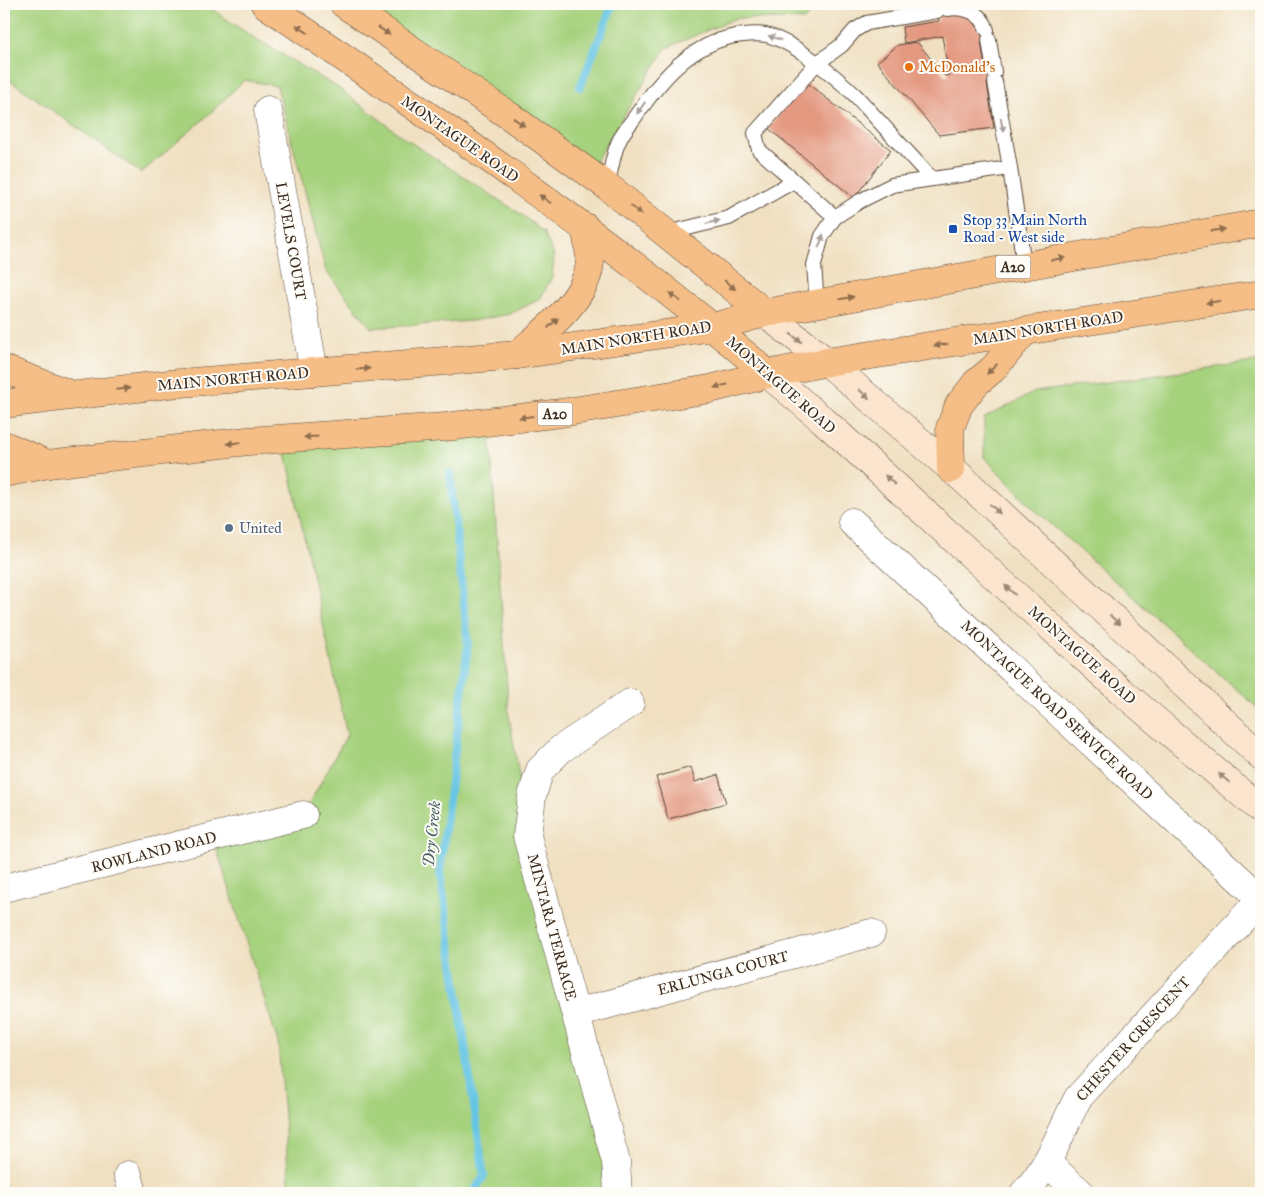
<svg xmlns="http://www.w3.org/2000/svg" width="1265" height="1197" font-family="'IM FELL Great Primer',serif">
<rect width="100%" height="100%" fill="#fdfcf7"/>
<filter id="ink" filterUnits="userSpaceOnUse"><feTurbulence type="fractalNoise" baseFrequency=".02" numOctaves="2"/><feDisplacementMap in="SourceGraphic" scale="10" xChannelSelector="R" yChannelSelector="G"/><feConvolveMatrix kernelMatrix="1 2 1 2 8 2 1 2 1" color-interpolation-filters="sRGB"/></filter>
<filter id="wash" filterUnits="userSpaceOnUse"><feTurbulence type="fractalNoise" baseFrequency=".0096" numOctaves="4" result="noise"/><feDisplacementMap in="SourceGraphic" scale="20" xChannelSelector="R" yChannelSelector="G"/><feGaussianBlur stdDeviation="1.12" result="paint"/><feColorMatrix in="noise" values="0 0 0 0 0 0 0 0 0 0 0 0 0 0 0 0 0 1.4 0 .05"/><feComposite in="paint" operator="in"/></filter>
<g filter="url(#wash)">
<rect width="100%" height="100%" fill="#f0e0c1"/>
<g fill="#a6d17d" stroke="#707e4e">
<polygon points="4,4 204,4 253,37 340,89 404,138 522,215 544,233 554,256 552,277 540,299 510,314 472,321 371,328 326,271 277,86 244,80 205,118 141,173 4,76"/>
<polygon points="344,4 818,4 804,20 736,18 666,48 588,173"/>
<polygon points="1261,361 1261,711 1033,508 984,457 984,418 1035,392"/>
<polygon points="489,422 509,716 531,847 618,1193 290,1193 278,1042 213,837 303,815 347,735 283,439"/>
</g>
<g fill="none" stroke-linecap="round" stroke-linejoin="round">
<g stroke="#65c5e4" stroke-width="8">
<polyline points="580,87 613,4"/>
<polyline points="450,474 468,644 440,872 484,1176 473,1193"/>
</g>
</g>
<g id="blocks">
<g fill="#e49981">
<polygon points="936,4 946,4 965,12 978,22 979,31 993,29 995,39 981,41 986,73 1000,71 1002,81 987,83 994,128 939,135 877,62 898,45 917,42 945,76 949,75 942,36 904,43 902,27 939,21"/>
<polygon points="806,82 891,150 854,198 768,128"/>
<polygon points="691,767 695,782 718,775 726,803 668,819 656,777"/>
</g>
</g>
</g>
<g filter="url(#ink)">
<use href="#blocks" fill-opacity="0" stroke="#564536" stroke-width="1"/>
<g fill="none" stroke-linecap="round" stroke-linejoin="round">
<defs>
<g id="lane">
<path d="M947 9C964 6 982 12 987 30"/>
<polyline points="989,40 994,72"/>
<polyline points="995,82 1010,168"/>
<path d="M607 186C611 172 613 151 620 139 624 130 632 122 637 114 662 78 690 45 735 36 745 35 756 33 766 35 793 41 835 76 856 96L932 179 1010 168 1024 265"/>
<polyline points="835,217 759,150 755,133 816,64 842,45 855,30 867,23 937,11"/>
<polyline points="667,233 729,218 794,181"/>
<polyline points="817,304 814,265 822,236 835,217 860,201 892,185 932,179"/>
</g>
<g id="street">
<polyline points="268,110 314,372"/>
<polyline points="852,522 1261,899"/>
<polyline points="4,888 303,815"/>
<polyline points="576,1013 871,933"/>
<polyline points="1047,1163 1081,1193"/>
<polyline points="128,1175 133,1193"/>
<polyline points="618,1193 616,1162 527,836 532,796 540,770 561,749 630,703"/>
<path d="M1024 1193C1050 1166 1061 1130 1078 1098L1261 899"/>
</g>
<g id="secondary">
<polyline points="765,313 827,362 960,476 1261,756"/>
<polyline points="768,374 823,420 1120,690 1261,810"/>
</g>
<g id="primary">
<path d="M265 4C437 121 610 238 768 374"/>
<polyline points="344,4 511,117 607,186 765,313"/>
</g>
<g id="highway">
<path d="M517 355C543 332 587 300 590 262 590 251 587 238 585 227"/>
<polyline points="4,369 70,394"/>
<polyline points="4,404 169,384 517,355 713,327 765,313 1261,223"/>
<polyline points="4,445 48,464"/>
<polyline points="951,469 950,428 959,405 976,383 993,369 1024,332"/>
<polyline points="4,473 48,464 248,441 445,427 561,413 710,389 768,374 827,362 1261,294"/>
</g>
</defs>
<use href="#lane" stroke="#564536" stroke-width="16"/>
<use href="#street" stroke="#564536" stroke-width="29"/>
<use href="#secondary" stroke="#564536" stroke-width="29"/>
<use href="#primary" stroke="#564536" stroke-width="29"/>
<use href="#highway" stroke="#564536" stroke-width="29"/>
<use href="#lane" stroke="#fff" stroke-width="14"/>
<use href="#street" stroke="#fff" stroke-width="28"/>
<use href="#secondary" stroke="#fbe5cf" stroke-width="28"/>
<use href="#primary" stroke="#f6be87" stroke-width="28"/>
<use href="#highway" stroke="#f6be87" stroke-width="28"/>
</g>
<defs><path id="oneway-solid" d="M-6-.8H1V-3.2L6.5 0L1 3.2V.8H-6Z" transform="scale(1.25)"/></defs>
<g fill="#8f6d4d">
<use href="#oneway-solid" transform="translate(302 29) rotate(-146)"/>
<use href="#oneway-solid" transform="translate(384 31) rotate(34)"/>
<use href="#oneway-solid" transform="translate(519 122) rotate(36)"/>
<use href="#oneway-solid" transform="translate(545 199) rotate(-145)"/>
<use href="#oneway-solid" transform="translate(636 210) rotate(39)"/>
<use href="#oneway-solid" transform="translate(1218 230) rotate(-10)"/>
<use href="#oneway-solid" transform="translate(1058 259) rotate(-10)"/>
<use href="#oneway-solid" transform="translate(730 285) rotate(39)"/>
<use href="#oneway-solid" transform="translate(675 297) rotate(-142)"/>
<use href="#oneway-solid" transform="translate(847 298) rotate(-10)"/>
<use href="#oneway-solid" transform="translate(1213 302) rotate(171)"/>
<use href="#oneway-solid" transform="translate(553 323) rotate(-44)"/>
<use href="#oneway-solid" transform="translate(941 345) rotate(171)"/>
<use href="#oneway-solid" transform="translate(363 369) rotate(-4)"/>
<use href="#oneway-solid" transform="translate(992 369) rotate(136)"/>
<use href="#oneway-solid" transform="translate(721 386) rotate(166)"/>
<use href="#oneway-solid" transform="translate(123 389) rotate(-7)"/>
<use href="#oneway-solid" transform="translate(526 417) rotate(173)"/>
<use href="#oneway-solid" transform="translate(311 437) rotate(176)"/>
<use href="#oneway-solid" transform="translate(234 443) rotate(174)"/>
</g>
<g fill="#a79f9a">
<use href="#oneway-solid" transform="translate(775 38) rotate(-163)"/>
<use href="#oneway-solid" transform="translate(641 108) rotate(125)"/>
<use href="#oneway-solid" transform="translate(1002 125) rotate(79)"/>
<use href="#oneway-solid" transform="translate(713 222) rotate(-14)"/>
<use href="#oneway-solid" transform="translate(821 241) rotate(-70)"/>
</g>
<g fill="#9b8876">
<use href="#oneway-solid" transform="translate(796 338) rotate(38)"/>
<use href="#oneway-solid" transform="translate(864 394) rotate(41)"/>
<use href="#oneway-solid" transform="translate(890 480) rotate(-138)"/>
<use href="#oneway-solid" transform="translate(995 509) rotate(43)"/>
<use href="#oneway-solid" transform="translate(1010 590) rotate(-138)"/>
<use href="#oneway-solid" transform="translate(1115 620) rotate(43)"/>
<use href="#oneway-solid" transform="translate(1224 778) rotate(-140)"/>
</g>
</g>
<circle fill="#e8710a" stroke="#fdfcf7" stroke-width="2" cx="909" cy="67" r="5"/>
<rect fill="#1a4fb4" stroke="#fdfcf7" stroke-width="2" x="948" y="224" width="10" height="10" rx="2.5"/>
<circle fill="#5c6f8a" stroke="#fdfcf7" stroke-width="2" cx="229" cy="528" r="5"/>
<g text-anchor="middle" stroke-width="4" stroke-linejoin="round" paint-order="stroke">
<g fill="#fdfcf7" stroke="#75695f" stroke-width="1">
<rect x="995.5" y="255.5" width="35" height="23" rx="4"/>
<rect x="537.5" y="402.5" width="35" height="23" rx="4"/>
</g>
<g font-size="14" font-weight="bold" fill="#3b2a1e">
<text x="1013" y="272">A20</text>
<text x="555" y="419">A20</text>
</g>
<g font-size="15" fill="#c56008" stroke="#fdfcf7" text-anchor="start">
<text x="919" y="72">McDonald's</text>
</g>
<g font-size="15" fill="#3b2a1e" stroke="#fdfcf7">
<text transform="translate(460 139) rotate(35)" y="5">MONTAGUE ROAD</text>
<text transform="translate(291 241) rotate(80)" y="5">LEVELS COURT</text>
<text transform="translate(1048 328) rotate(-9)" y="5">MAIN NORTH ROAD</text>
<text transform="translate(636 338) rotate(-9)" y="5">MAIN NORTH ROAD</text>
<text transform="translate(233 379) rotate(-5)" y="5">MAIN NORTH ROAD</text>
<text transform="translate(781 385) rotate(41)" y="5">MONTAGUE ROAD</text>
<text transform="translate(1082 655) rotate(42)" y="5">MONTAGUE ROAD</text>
<text transform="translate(1057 710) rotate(43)" y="5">MONTAGUE ROAD SERVICE ROAD</text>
<text transform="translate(154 852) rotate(-14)" y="5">ROWLAND ROAD</text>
<text transform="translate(552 927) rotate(75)" y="5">MINTARA TERRACE</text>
<text transform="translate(723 973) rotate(-15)" y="5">ERLUNGA COURT</text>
<text transform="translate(1133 1039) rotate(-48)" y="5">CHESTER CRESCENT</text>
</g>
<g font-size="15" fill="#164399" stroke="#fdfcf7" text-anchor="start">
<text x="963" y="225">Stop 33 Main North<tspan x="963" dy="17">Road - West side</tspan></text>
</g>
<g font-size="15" fill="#4e5e75" stroke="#fdfcf7" text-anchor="start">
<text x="239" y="533">United</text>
</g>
<g font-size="16" font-style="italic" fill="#4a6063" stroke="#fdfcf7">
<text transform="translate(431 834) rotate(-84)" y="6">Dry Creek</text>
</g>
</g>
<rect width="1265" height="1197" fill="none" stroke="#fdfcf7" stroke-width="20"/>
</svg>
